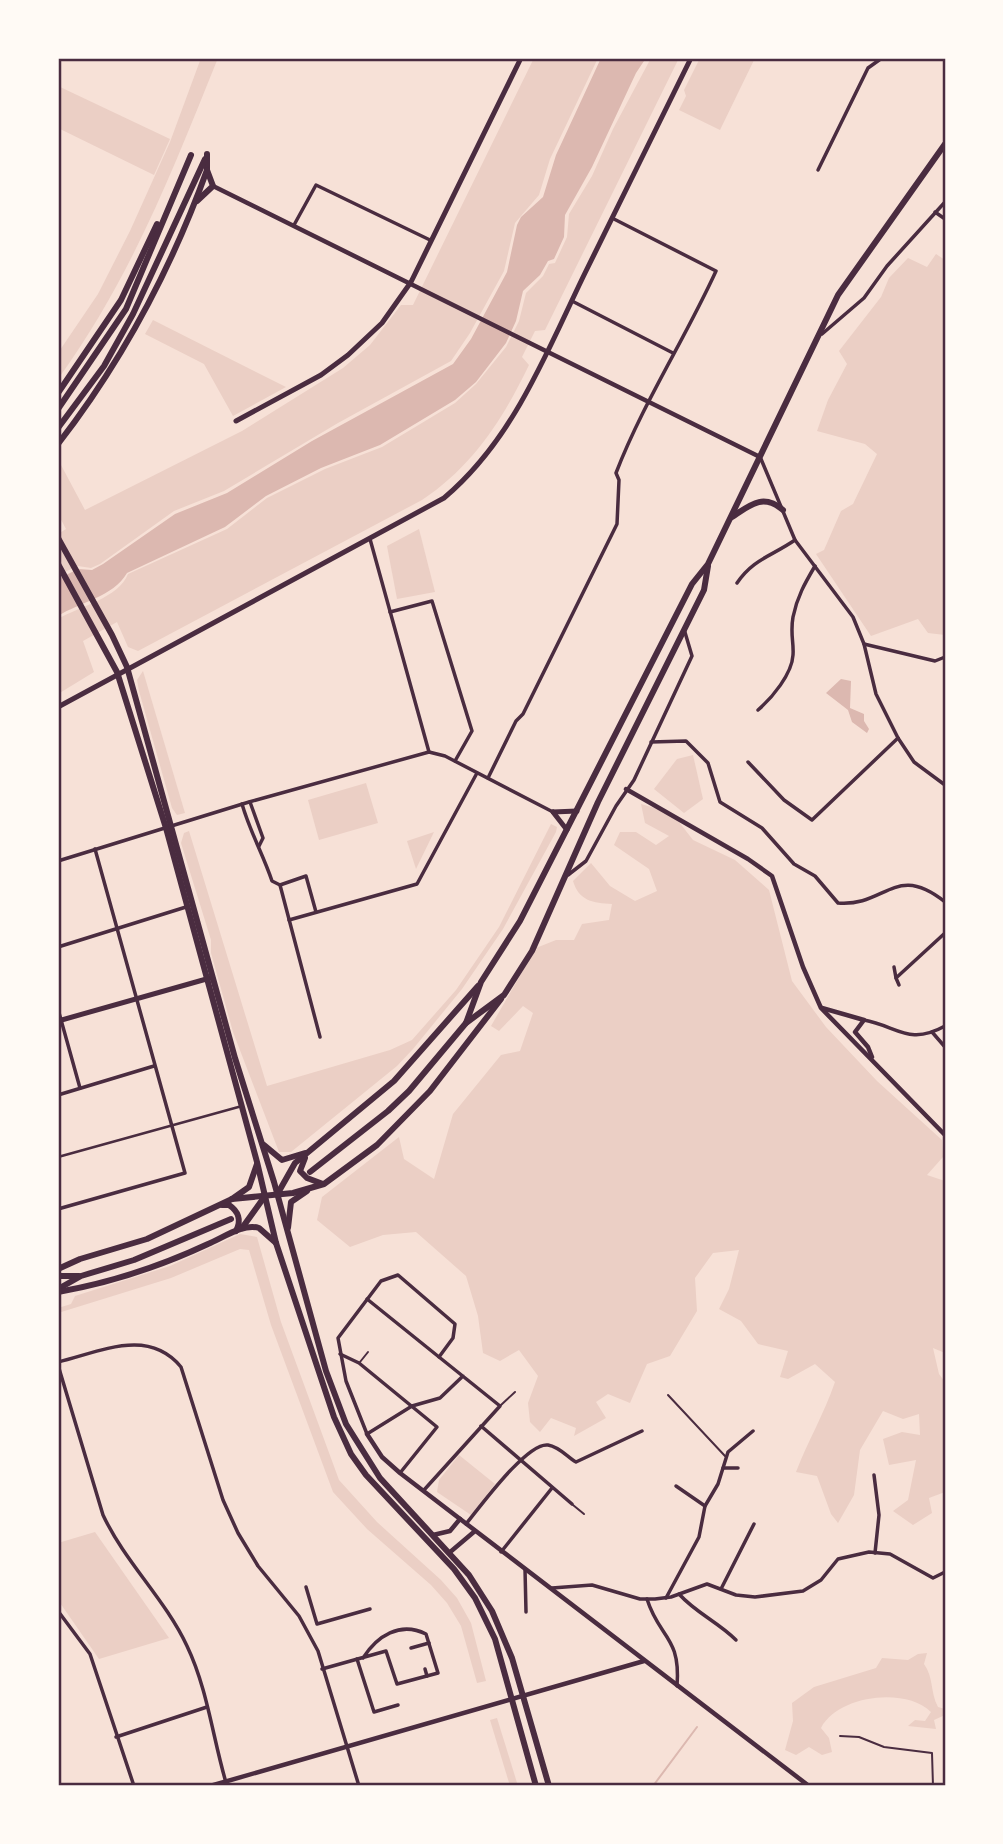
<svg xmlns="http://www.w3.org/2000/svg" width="1003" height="1844" font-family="'Titillium Web',sans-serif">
<rect width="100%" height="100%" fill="#f7e1d7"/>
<g fill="#ebcfc5">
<path d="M201 58H218C172 172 131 278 58 379V353L98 294 130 231 170 142Z"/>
<polygon points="534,58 598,58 550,159 539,195 515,223 504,271 470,333 451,361 338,423 224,491 174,511 100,564 91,568 78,566 58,575 58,534 66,529 58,514 58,470 61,465 85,510 242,431 343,368 370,345 401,305 413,305"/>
<path d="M651 58H679L545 330 535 331 522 357 529 365C503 419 473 466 422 500L138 651 128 647 117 622 83 641 94 672 58 694V619C78 607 119 598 128 574L227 529 267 498 325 469 382 447 455 403 476 384 506 347 519 321 526 293 543 276 549 264 555 263 567 237 569 214 592 176 613 129Z"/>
<polygon points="700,58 755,58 720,130 679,110 686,96 684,90"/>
<polygon points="58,86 170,139 154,175 58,128"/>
<polygon points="936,254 945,260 945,635 928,633 918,619 871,636 816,554 824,550 841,511 853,504 877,454 865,444 817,431 828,400 847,364 839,351 881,297 889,278 908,258 927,267"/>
<polygon points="153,320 286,387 233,416 204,364 145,334"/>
<polygon points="419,529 435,592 397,599 387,546"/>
<polygon points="143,671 185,813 177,815 172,808 139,691 137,680"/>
<polygon points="693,755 703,799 684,813 654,789 677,759"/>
<polygon points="366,783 378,823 319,840 308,800"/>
<path d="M641 804 672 813 693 840 735 860 769 890 792 981 826 1027 877 1081 942 1140 943 1157 927 1175 945 1181V1353L933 1348 939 1374 945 1382V1492L929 1498 932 1513 913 1525 893 1511 908 1500 916 1460 889 1465 883 1439 902 1432 920 1435 919 1414 903 1419 883 1411 860 1450 854 1495 838 1523 831 1514 817 1476 796 1472C808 1441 824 1414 835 1382L815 1364 788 1379 780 1377 788 1351 758 1344 741 1321 719 1309 729 1289 739 1250 713 1253 695 1278 697 1311 670 1356 647 1364 630 1403 608 1394 596 1402 606 1418 574 1436 576 1428 551 1418 540 1432 530 1422 528 1403 538 1376 519 1350 500 1361 483 1353 478 1316 466 1276 416 1232 383 1235 350 1247 317 1220 322 1197 399 1137 404 1159 434 1179 453 1114 501 1055 520 1051 533 1013 523 1006 499 1031 491 1026 536 948 556 940H574L582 924 609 920 612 904C593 903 579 901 573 881L591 863 610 886 635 901 657 891 649 869 614 845 620 832H636L656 845 669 836 645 823Z"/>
<polygon points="551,824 557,827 556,832 503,929 462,989 413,1049 397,1066 291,1152 279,1152 233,1032 211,953 211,940 181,843 184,833 189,831 267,1086 390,1050 412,1040 456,990 499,927"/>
<polygon points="434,832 416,869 407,841"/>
<polygon points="240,1234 257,1237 281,1322 339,1480 377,1522 441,1580 457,1598 471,1623 486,1681 477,1683 461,1626 447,1603 431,1585 367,1529 333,1492 271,1325 249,1250 240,1249 171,1278 58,1313 58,1308 71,1304 75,1296 170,1266"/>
<polygon points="459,1455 495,1484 471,1515 437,1492 439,1480"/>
<polygon points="95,1532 169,1638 99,1659 58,1600 58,1543"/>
<path d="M927 1653 924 1664C934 1678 930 1692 938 1707L945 1709V1715L934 1720 936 1729 908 1726 915 1720 925 1721 931 1712C906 1687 838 1695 821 1728L829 1738 832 1752 822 1755 809 1747 796 1755 785 1750 793 1721 792 1703 814 1687 876 1668 882 1658 908 1660 918 1654Z"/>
<polygon points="497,1718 518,1786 510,1786 490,1720"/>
</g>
<g fill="#dcb8b0">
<path d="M601 58H646L636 73 592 167 565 215 564 237 554 259 548 261 540 275 523 291 516 321 506 343 476 382 455 400 380 445 321 468 266 496 225 527 127 573C113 597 80 602 58 616V579L78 569 92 570 103 564 175 514 227 493 312 441 453 364 471 339 507 272 517 225 521 217 543 197 556 155Z"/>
<polygon points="841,679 851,681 850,708 864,714 864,721 869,729 867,733 852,722 848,710 826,693"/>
</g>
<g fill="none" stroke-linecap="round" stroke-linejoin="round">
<polyline stroke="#dcb8b0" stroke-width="2" points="653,1786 697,1727"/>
<g stroke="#4a2c40" stroke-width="2">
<polyline points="360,1362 368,1352"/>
<polyline points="668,1395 725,1456"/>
<polyline points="501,1405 515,1392"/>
<polyline points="573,1505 584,1514"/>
<polyline points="840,1736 859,1737 884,1747 932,1753 933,1786"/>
</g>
<polyline stroke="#4a2c40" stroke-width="2.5" points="58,1157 242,1106"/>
<g stroke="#4a2c40" stroke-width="3.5">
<polyline points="818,170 868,68 882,58"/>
<polyline points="935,212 945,219"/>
<polyline points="294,225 316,185 430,240"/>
<polyline points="572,301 673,353"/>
<polyline points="822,334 864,298 887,266 945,202"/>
<polyline points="761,459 795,540 853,617 864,644 876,694 898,738 914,762 945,785"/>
<polyline points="370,539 429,752 445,756 553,812"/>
<path d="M737 583C753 559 772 556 795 540"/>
<polyline points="390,612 432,601 472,731 455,761"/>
<polyline points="864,644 935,661 945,657"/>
<path d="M758 710C772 698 792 674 793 655 794 642 790 634 793 617 797 597 805 583 815 566"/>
<path d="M651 742 686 741 708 763 720 802 762 828 794 864 815 876 838 903C886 907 895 862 945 902"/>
<polyline points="748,762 784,800 812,820 898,738"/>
<path d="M488 778 516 721 523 714 617 524 619 480 616 473C643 403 685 339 716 271L612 218"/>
<polyline points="250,802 263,838 259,846"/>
<path d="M242 804C250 832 263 854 272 881L280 885 320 1037"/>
<polyline points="58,861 249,802 429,752"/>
<polyline points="568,875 586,861 616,806 634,780 692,656 684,629"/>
<polyline points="280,885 306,876 316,912"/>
<polyline points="289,920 417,884 477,773"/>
<polyline points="58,947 186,907"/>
<polyline points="894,967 896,978"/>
<polyline points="899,985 896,978 945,933"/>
<polyline points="58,1009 80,1088"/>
<path d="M864 1020C897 1026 909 1046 945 1026"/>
<polyline points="932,1032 945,1047"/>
<polyline points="58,1095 154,1066"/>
<polyline points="58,1209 185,1173 95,849"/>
<polyline points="367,1299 439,1357"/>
<polyline points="340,1354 359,1363 437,1427 400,1473"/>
<path d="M58 1362C100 1352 148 1327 181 1367L223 1500 238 1533 258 1566 299 1616 318 1651 359 1786"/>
<path d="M58 1365 103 1515C125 1562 165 1599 187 1646 208 1690 213 1740 227 1786"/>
<polyline points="481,1426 572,1504"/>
<polyline points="723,1468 738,1468"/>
<polyline points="874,1475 879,1515 875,1553"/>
<polyline points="676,1486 705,1506"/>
<polyline points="424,1490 500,1406 439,1357 453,1338 455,1324 398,1275 381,1281 338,1338 346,1381 367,1434 412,1406 440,1398 463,1376"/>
<path d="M466 1524C480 1507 527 1442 548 1445 560 1447 567 1457 576 1462L642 1431"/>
<polyline points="501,1552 552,1488"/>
<polyline points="525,1569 526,1612"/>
<polyline points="306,1587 317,1624 370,1609"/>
<polyline points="552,1588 592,1585 640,1599 655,1599 671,1597 707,1584 736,1595 755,1597 803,1591 821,1580 838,1559 869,1552 890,1554 933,1578 945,1572"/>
<polyline points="721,1589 754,1524"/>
<path d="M679 1594C696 1613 718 1622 736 1640"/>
<polyline points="666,1598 699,1537 705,1506 718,1484 728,1452 753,1431"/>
<path d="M647 1599C659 1638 681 1636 677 1686"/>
<polyline points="58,1611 90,1654 134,1786"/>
<polyline points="411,1648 429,1643"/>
<polyline points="357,1659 374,1712 398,1705"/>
<path d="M322 1669 386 1651 397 1684 438 1673 426 1634C400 1621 377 1636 363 1658"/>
<polyline points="425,1669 427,1676"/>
<polyline points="116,1737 207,1707"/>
</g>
<g stroke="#4a2c40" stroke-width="4.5">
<polyline points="213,186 760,457"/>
<polyline points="626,789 748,859 772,876 803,967 821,1008 945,1135"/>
<polyline points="822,1008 864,1020 855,1032 868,1047 872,1057"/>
<polyline points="367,1434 382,1457 400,1473 809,1786"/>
<polyline points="433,1535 450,1531 460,1519"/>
<polyline points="449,1553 475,1531"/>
<polyline points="210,1786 644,1661"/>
</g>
<g stroke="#4a2c40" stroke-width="5">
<polyline points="236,421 321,375 348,355 382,323 411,282 521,58"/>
<path d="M58 707 444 498C514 439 546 353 585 273 620 201 656 130 691 58"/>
<polyline points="553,812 577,811"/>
<polyline points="553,812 567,830"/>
<polyline points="58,1021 210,978"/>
</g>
<g stroke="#4a2c40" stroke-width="6">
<path d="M732 517C750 505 763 493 783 510"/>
<polyline points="58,538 112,635 127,667 235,1058 274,1182 326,1371 346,1424 380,1478 469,1575 492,1611 512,1658 549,1786"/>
<polyline points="58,564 117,672 166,828 257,1162 276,1243 334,1417 351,1454 366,1475 454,1569 475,1598 495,1639 536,1786"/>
<polyline points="466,1023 481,982 520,921 692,584 708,564 838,295 945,144"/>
<polyline points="264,1145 282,1160 305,1153"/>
<polyline points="305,1158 300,1171 307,1178 323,1184"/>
<polyline points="310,1172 388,1111 409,1091 466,1023 504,995 532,951 598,802 704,590 708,566"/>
<polyline points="278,1193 295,1163 394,1081 478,986"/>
<polyline points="232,1199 293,1193 324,1184 377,1145 430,1091 501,999"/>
<path d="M222 1205H229C238 1211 242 1220 236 1231"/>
<polyline points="242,1228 265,1196"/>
<polyline points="288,1228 291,1202 307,1191"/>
<polyline points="58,1269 80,1259 147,1239 232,1199 249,1187 257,1164"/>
<polyline points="58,1276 79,1276"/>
<polyline points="58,1289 81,1276 134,1260 231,1219"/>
<path d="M58 1292C109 1283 161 1266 208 1244 223 1238 243 1223 259 1228L276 1243"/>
</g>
<g stroke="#4a2c40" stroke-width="6">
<polyline points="197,201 213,186 207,170 207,154"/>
<polyline points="58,393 121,300 157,224"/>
<polyline points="58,409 126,309 191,155"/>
<polyline points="58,428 104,366 133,314 205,159"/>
<path d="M58 444C123 360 171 270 207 170"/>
</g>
</g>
<rect width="1003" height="1844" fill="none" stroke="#fffaf5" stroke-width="119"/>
<rect x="60" y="60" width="884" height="1724" fill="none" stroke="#4a2c40" stroke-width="2.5"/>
</svg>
